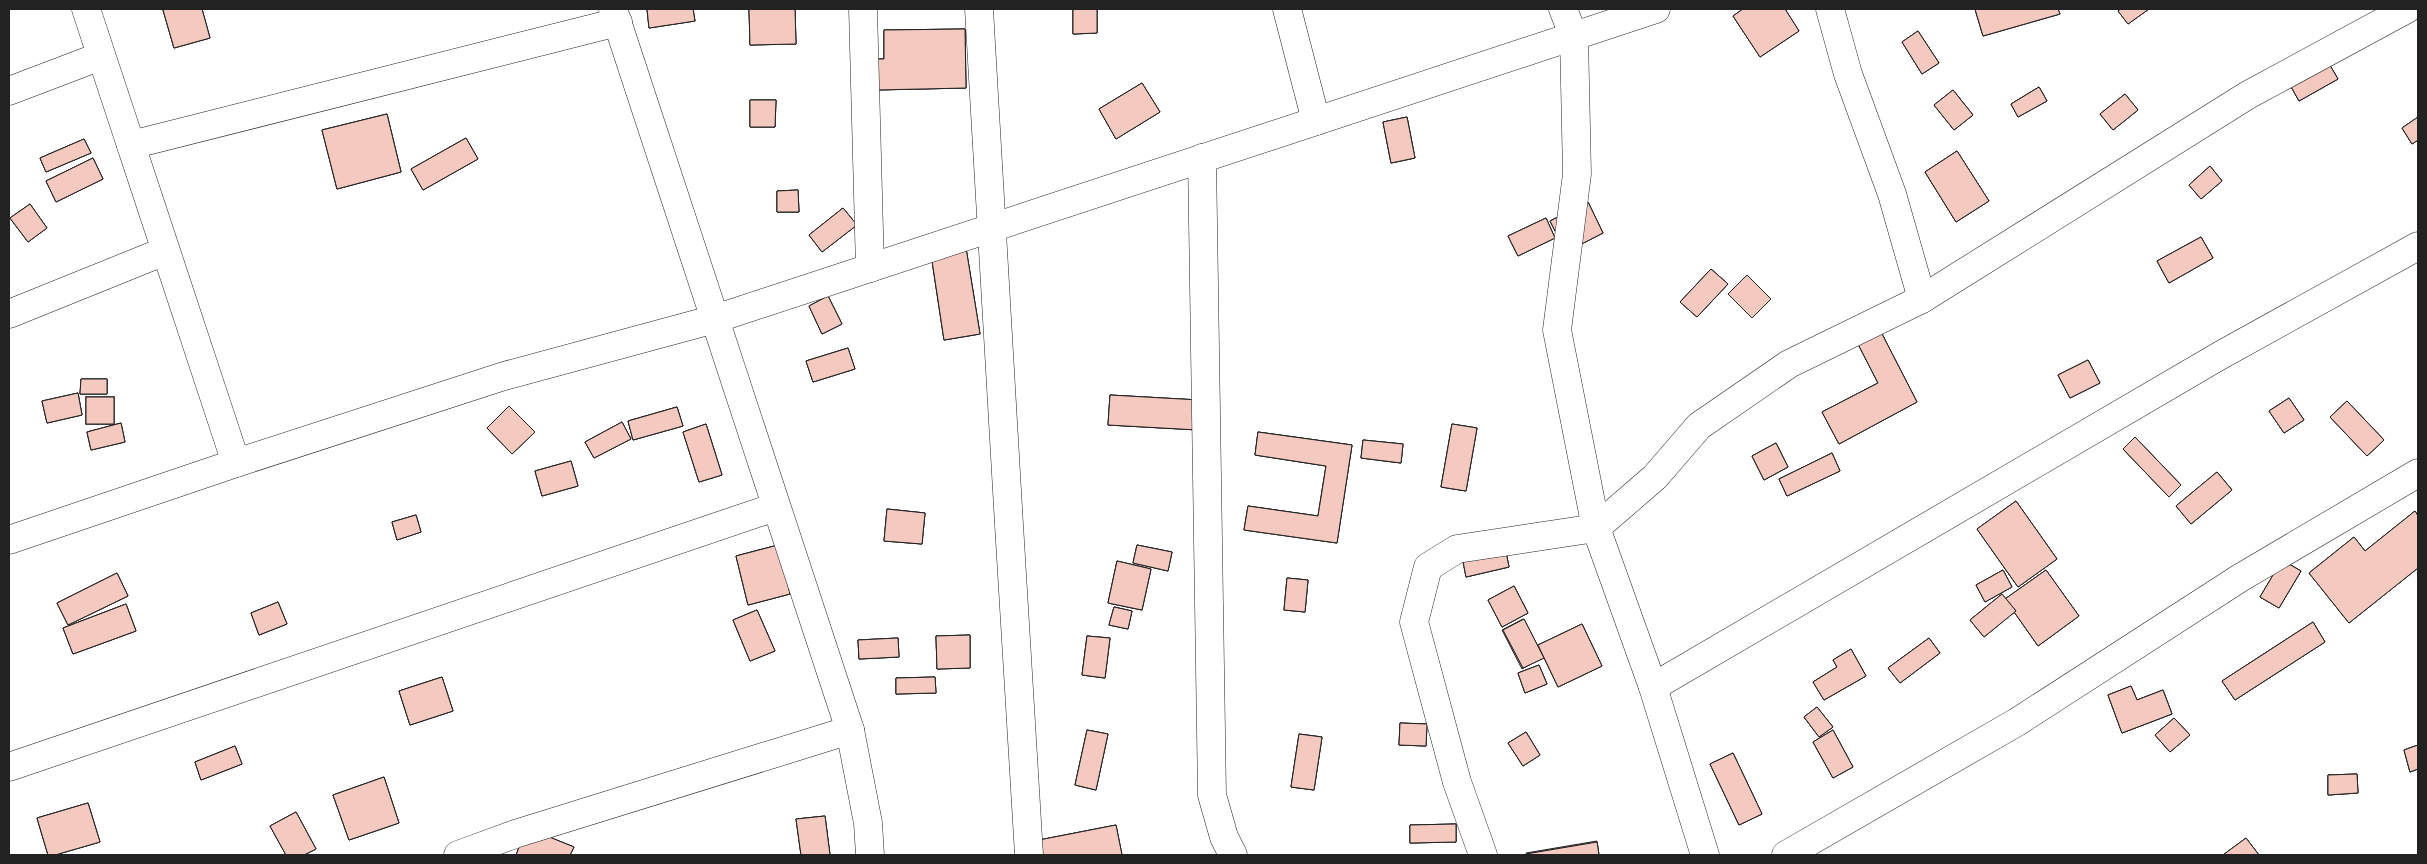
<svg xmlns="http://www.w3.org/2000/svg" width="2427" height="864" font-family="'PT Sans',sans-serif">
<rect width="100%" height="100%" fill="#fff"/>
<g fill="#f3c9c0" stroke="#222">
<polygon points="167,9 202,9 210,38 174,48 163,10"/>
<polygon points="167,9 202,9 210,38 174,48 163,10"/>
<polygon points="167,9 202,9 210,38 174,48 163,10"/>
<polygon points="647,9 693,9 695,21 649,28"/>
<polygon points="647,9 693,9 695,21 649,28"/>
<polygon points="647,9 693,9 695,21 649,28"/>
<polygon points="749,9 795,9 796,44 750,45"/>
<polygon points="749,9 795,9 796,44 750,45"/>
<polygon points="749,9 795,9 796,44 750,45"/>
<polygon points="1073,9 1097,9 1097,33 1073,34"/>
<polygon points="1073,9 1097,9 1097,33 1073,34"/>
<polygon points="1073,9 1097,9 1097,33 1073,34"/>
<polygon points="1743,9 1785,9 1799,31 1760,57 1733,16"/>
<polygon points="1743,9 1785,9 1799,31 1760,57 1733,16"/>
<polygon points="1743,9 1785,9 1799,31 1760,57 1733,16"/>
<polygon points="1975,9 2058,9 2060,14 1983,36"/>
<polygon points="1975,9 2058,9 2060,14 1983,36"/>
<polygon points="1975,9 2058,9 2060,14 1983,36"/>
<polygon points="2121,9 2149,9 2128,24 2118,11"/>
<polygon points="2121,9 2149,9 2128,24 2118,11"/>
<polygon points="2121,9 2149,9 2128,24 2118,11"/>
<polygon points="965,29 966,88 876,90 875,59 884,59 884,30"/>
<polygon points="965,29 966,88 876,90 875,59 884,59 884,30"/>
<polygon points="965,29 966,88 876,90 875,59 884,59 884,30"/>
<polygon points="1918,31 1939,63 1922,74 1902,42"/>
<polygon points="1918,31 1939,63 1922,74 1902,42"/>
<polygon points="1918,31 1939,63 1922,74 1902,42"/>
<polygon points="2328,62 2338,79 2299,101 2289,83"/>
<polygon points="2328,62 2338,79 2299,101 2289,83"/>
<polygon points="2328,62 2338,79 2299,101 2289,83"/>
<polygon points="1142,83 1160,112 1116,139 1099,109"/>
<polygon points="1142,83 1160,112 1116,139 1099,109"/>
<polygon points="1142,83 1160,112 1116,139 1099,109"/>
<polygon points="2039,87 2047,101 2018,117 2011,104"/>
<polygon points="2039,87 2047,101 2018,117 2011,104"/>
<polygon points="2039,87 2047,101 2018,117 2011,104"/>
<polygon points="1953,90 1973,115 1954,130 1934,105"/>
<polygon points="1953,90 1973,115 1954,130 1934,105"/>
<polygon points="1953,90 1973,115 1954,130 1934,105"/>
<polygon points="2125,94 2138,110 2113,130 2100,114"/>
<polygon points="2125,94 2138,110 2113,130 2100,114"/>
<polygon points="2125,94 2138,110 2113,130 2100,114"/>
<polygon points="750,100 776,100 775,127 750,127"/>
<polygon points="750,100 776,100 775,127 750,127"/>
<polygon points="750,100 776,100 775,127 750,127"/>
<polygon points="387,114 401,172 337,189 322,130"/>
<polygon points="387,114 401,172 337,189 322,130"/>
<polygon points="387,114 401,172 337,189 322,130"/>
<polygon points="1407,117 1415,158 1391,163 1383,122"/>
<polygon points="1407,117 1415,158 1391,163 1383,122"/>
<polygon points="1407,117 1415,158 1391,163 1383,122"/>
<polygon points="2418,117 2418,140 2412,144 2402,128"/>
<polygon points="2418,117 2418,140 2412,144 2402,128"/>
<polygon points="2418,117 2418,140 2412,144 2402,128"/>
<polygon points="466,138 478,159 423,190 411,169"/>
<polygon points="466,138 478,159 423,190 411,169"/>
<polygon points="466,138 478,159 423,190 411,169"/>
<polygon points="84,139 91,153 46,172 40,158"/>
<polygon points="84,139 91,153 46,172 40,158"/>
<polygon points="84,139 91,153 46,172 40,158"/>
<polygon points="1957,151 1989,201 1956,222 1925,172"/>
<polygon points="1957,151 1989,201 1956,222 1925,172"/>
<polygon points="1957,151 1989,201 1956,222 1925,172"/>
<polygon points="93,158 103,179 56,202 46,181"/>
<polygon points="93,158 103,179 56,202 46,181"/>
<polygon points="93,158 103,179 56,202 46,181"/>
<polygon points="2210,166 2222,181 2201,199 2189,185"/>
<polygon points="2210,166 2222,181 2201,199 2189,185"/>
<polygon points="2210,166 2222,181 2201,199 2189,185"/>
<polygon points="798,190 799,212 777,212 777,191"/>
<polygon points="798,190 799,212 777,212 777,191"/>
<polygon points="798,190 799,212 777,212 777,191"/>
<polygon points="1588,202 1603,233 1566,252 1550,221"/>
<polygon points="1588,202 1603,233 1566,252 1550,221"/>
<polygon points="1588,202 1603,233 1566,252 1550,221"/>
<polygon points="30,204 47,228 28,242 10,218"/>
<polygon points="30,204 47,228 28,242 10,218"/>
<polygon points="30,204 47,228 28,242 10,218"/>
<polygon points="843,208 857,225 822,252 809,235"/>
<polygon points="843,208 857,225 822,252 809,235"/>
<polygon points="843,208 857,225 822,252 809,235"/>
<polygon points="1546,218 1555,238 1518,256 1508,236"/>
<polygon points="1546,218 1555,238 1518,256 1508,236"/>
<polygon points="1546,218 1555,238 1518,256 1508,236"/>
<polygon points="2201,237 2213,258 2169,283 2157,261"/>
<polygon points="2201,237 2213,258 2169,283 2157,261"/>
<polygon points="2201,237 2213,258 2169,283 2157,261"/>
<polygon points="966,248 980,334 944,340 931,254"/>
<polygon points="966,248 980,334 944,340 931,254"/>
<polygon points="966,248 980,334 944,340 931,254"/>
<polygon points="1711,269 1728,284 1697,317 1680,302"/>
<polygon points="1711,269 1728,284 1697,317 1680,302"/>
<polygon points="1711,269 1728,284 1697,317 1680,302"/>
<polygon points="1747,275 1771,299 1752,318 1728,294"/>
<polygon points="1747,275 1771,299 1752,318 1728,294"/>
<polygon points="1747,275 1771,299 1752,318 1728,294"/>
<polygon points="828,296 842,324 822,334 809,306"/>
<polygon points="828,296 842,324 822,334 809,306"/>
<polygon points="828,296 842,324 822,334 809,306"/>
<polygon points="1881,332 1917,402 1839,444 1822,412 1878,383 1858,344"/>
<polygon points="1881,332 1917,402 1839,444 1822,412 1878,383 1858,344"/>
<polygon points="1881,332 1917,402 1839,444 1822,412 1878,383 1858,344"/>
<polygon points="848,348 855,369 813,382 806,361"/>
<polygon points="848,348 855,369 813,382 806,361"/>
<polygon points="848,348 855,369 813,382 806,361"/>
<polygon points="2088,360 2100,383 2070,398 2058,375"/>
<polygon points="2088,360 2100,383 2070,398 2058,375"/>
<polygon points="2088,360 2100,383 2070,398 2058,375"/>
<polygon points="81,379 107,379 107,394 80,394"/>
<polygon points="81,379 107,379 107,394 80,394"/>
<polygon points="81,379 107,379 107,394 80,394"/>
<polygon points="78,393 82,415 47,423 42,401"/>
<polygon points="78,393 82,415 47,423 42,401"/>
<polygon points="78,393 82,415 47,423 42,401"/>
<polygon points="1110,395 1199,400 1198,430 1108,425"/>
<polygon points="1110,395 1199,400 1198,430 1108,425"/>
<polygon points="1110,395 1199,400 1198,430 1108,425"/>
<rect x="86" y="397" width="28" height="27"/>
<rect x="86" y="397" width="28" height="27"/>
<rect x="86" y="397" width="28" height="27"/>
<polygon points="2289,398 2304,420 2284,433 2269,411"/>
<polygon points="2289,398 2304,420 2284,433 2269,411"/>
<polygon points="2289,398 2304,420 2284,433 2269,411"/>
<polygon points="2347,401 2384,440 2367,456 2330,417"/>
<polygon points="2347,401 2384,440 2367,456 2330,417"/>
<polygon points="2347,401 2384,440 2367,456 2330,417"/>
<polygon points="509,406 535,432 512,454 487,428"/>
<polygon points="509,406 535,432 512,454 487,428"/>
<polygon points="509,406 535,432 512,454 487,428"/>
<polygon points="677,407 683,426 633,440 628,421"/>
<polygon points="677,407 683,426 633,440 628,421"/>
<polygon points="677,407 683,426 633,440 628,421"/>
<polygon points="622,422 631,439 594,458 585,442"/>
<polygon points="622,422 631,439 594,458 585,442"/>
<polygon points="622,422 631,439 594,458 585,442"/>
<polygon points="121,423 125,442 91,450 87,432"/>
<polygon points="121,423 125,442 91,450 87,432"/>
<polygon points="121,423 125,442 91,450 87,432"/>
<polygon points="706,424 722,475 699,482 683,432"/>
<polygon points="706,424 722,475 699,482 683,432"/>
<polygon points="706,424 722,475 699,482 683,432"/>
<polygon points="1452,424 1477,428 1466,491 1441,487"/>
<polygon points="1452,424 1477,428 1466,491 1441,487"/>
<polygon points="1452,424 1477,428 1466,491 1441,487"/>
<polygon points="1258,432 1352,445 1337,543 1244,530 1248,506 1318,516 1326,466 1255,455"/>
<polygon points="1258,432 1352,445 1337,543 1244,530 1248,506 1318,516 1326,466 1255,455"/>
<polygon points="1258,432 1352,445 1337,543 1244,530 1248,506 1318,516 1326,466 1255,455"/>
<polygon points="2135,437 2181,485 2169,497 2123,449"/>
<polygon points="2135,437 2181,485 2169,497 2123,449"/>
<polygon points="2135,437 2181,485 2169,497 2123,449"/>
<polygon points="1363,440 1403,444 1401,463 1361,458"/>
<polygon points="1363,440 1403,444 1401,463 1361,458"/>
<polygon points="1363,440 1403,444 1401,463 1361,458"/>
<polygon points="1776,443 1788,467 1764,480 1752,456"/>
<polygon points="1776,443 1788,467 1764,480 1752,456"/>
<polygon points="1776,443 1788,467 1764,480 1752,456"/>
<polygon points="1832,453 1840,471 1787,496 1779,479"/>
<polygon points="1832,453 1840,471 1787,496 1779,479"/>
<polygon points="1832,453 1840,471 1787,496 1779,479"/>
<polygon points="571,461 578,486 542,496 535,471"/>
<polygon points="571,461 578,486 542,496 535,471"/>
<polygon points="571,461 578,486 542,496 535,471"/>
<polygon points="2217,472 2232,490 2191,524 2176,506"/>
<polygon points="2217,472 2232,490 2191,524 2176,506"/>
<polygon points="2217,472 2232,490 2191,524 2176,506"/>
<polygon points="2016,501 2057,559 2018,587 1977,529"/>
<polygon points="2016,501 2057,559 2018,587 1977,529"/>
<polygon points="2016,501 2057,559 2018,587 1977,529"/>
<polygon points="887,509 925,513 922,544 884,541"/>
<polygon points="887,509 925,513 922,544 884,541"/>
<polygon points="887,509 925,513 922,544 884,541"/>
<polygon points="2415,511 2418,516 2418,568 2349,623 2309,573 2354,537 2365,551"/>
<polygon points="2415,511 2418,516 2418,568 2349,623 2309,573 2354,537 2365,551"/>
<polygon points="2415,511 2418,516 2418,568 2349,623 2309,573 2354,537 2365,551"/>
<polygon points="416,515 421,532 397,540 392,522"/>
<polygon points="416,515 421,532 397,540 392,522"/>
<polygon points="416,515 421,532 397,540 392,522"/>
<polygon points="778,545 790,594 748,605 736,556"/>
<polygon points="778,545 790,594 748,605 736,556"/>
<polygon points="778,545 790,594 748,605 736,556"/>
<polygon points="1137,545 1172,552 1168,571 1133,563"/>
<polygon points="1137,545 1172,552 1168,571 1133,563"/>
<polygon points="1137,545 1172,552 1168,571 1133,563"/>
<polygon points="1505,547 1509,567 1466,577 1462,556"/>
<polygon points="1505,547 1509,567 1466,577 1462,556"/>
<polygon points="1505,547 1509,567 1466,577 1462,556"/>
<polygon points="2282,560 2301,571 2279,608 2260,597"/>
<polygon points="2282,560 2301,571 2279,608 2260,597"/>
<polygon points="2282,560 2301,571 2279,608 2260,597"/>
<polygon points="1117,561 1151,569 1142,610 1108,603"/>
<polygon points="1117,561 1151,569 1142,610 1108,603"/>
<polygon points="1117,561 1151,569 1142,610 1108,603"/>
<polygon points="2003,570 2012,587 1985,602 1976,585"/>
<polygon points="2003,570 2012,587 1985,602 1976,585"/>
<polygon points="2003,570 2012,587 1985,602 1976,585"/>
<polygon points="2046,570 2079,616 2038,646 2005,599"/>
<polygon points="2046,570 2079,616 2038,646 2005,599"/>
<polygon points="2046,570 2079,616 2038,646 2005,599"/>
<polygon points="117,573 128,596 68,625 57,603"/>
<polygon points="117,573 128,596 68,625 57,603"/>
<polygon points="117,573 128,596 68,625 57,603"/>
<polygon points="1287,578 1308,580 1305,612 1284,610"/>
<polygon points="1287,578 1308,580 1305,612 1284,610"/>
<polygon points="1287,578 1308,580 1305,612 1284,610"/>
<polygon points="1514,586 1528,613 1502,627 1488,600"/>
<polygon points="1514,586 1528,613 1502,627 1488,600"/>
<polygon points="1514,586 1528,613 1502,627 1488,600"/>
<polygon points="2002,594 2013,612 1984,637 1970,620"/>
<polygon points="2002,594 2016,611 1984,637 1970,620"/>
<polygon points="2002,594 2016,611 1984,637 1970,620"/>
<polygon points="278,602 287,624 259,635 251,613"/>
<polygon points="278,602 287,624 259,635 251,613"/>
<polygon points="278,602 287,624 259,635 251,613"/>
<polygon points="126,604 136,631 73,654 63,628"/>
<polygon points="126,604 136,631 73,654 63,628"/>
<polygon points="126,604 136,631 73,654 63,628"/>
<polygon points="1114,607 1132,611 1128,629 1109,625"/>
<polygon points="1114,607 1132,611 1128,629 1109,625"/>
<polygon points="1114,607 1132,611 1128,629 1109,625"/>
<polygon points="757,610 775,651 750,661 733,620"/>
<polygon points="757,610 775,651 750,661 733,620"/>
<polygon points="757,610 775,651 750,661 733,620"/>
<polygon points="1523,619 1543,657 1522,669 1502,630"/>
<polygon points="1524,619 1544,658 1523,668 1503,630"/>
<polygon points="1524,619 1544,658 1523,668 1503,630"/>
<polygon points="2313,622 2325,642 2235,700 2222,681"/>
<polygon points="2313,622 2325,642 2235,700 2222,681"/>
<polygon points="2313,622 2325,642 2235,700 2222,681"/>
<polygon points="1582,624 1602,666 1558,687 1538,645"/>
<polygon points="1582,624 1602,666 1558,687 1538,645"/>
<polygon points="1582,624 1602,666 1558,687 1538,645"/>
<polygon points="970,635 970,668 937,669 936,636"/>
<polygon points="970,635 970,668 937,669 936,636"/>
<polygon points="970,635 970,668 937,669 936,636"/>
<polygon points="1087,636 1110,638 1105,678 1082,675"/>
<polygon points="1087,636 1110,638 1105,678 1082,675"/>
<polygon points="1087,636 1110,638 1105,678 1082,675"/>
<polygon points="898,638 899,657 859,659 858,640"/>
<polygon points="898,638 899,657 859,659 858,640"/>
<polygon points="898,638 899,657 859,659 858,640"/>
<polygon points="1929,638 1940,653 1900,683 1888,668"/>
<polygon points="1929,638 1940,653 1900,683 1888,668"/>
<polygon points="1929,638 1940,653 1900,683 1888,668"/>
<polygon points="1851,649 1866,676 1824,700 1813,682 1837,667 1833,660"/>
<polygon points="1851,649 1866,676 1824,700 1813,682 1837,667 1833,660"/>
<polygon points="1851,649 1866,676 1824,700 1813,682 1837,667 1833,660"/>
<polygon points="1539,665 1547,684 1525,693 1518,673"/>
<polygon points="1539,665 1547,684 1525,693 1518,673"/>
<polygon points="1539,665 1547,684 1525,693 1518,673"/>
<polygon points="442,677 453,711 410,725 399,691"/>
<polygon points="442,677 453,711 410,725 399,691"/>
<polygon points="442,677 453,711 410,725 399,691"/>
<polygon points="935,677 936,693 896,694 896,678"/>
<polygon points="935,677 936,693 896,694 896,678"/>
<polygon points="935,677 936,693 896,694 896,678"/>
<polygon points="2131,686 2137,700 2163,690 2172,714 2122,733 2108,695"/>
<polygon points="2131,686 2137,700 2163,690 2172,714 2122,733 2108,695"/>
<polygon points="2131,686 2137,700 2163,690 2172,714 2122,733 2108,695"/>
<polygon points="1817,707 1833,727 1819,737 1804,717"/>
<polygon points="1817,707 1833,727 1819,737 1804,717"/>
<polygon points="1817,707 1833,727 1819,737 1804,717"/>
<polygon points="2174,718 2190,735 2170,752 2155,735"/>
<polygon points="2174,718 2190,735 2170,752 2155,735"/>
<polygon points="2174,718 2190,735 2170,752 2155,735"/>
<polygon points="1400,723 1427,724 1426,746 1399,745"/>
<polygon points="1400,723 1427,724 1426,746 1399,745"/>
<polygon points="1400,723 1427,724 1426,746 1399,745"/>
<polygon points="1087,730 1108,734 1096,790 1075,785"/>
<polygon points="1087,730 1108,734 1096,790 1075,785"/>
<polygon points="1087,730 1108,734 1096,790 1075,785"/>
<polygon points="1833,730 1853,767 1833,778 1813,742"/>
<polygon points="1833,730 1853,767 1833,778 1813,742"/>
<polygon points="1833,730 1853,767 1833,778 1813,742"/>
<polygon points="1526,732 1540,755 1523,766 1508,743"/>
<polygon points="1526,732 1540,755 1523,766 1508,743"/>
<polygon points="1526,732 1540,755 1523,766 1508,743"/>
<polygon points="1299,734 1322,737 1314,790 1291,787"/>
<polygon points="1299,734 1322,737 1314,790 1291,787"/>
<polygon points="1299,734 1322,737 1314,790 1291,787"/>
<polygon points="2418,745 2418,769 2410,772 2404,750"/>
<polygon points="2418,745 2418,769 2410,772 2404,750"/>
<polygon points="2418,745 2418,769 2410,772 2404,750"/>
<polygon points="235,746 242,764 201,780 195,762"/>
<polygon points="235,746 242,764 201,780 195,762"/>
<polygon points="235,746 242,764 201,780 195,762"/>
<polygon points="1733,753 1762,814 1739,825 1710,764"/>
<polygon points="1733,753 1762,814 1739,825 1710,764"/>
<polygon points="1733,753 1762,814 1739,825 1710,764"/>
<polygon points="2357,774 2358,793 2328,795 2328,775"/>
<polygon points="2357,774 2358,793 2328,795 2328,775"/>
<polygon points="2357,774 2358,793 2328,795 2328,775"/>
<polygon points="384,777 399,823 349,840 333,795"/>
<polygon points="384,777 399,823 349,840 333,795"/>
<polygon points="384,777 399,823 349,840 333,795"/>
<polygon points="88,803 100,842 55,855 48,855 37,818"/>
<polygon points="88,803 100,842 55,855 48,855 37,818"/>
<polygon points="88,803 100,842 55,855 48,855 37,818"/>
<polygon points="296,812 316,849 304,855 286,855 270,826"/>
<polygon points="296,812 316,849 304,855 286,855 270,826"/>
<polygon points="296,812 316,849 304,855 286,855 270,826"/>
<polygon points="825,816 830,855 801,855 796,819"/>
<polygon points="825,816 830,855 801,855 796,819"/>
<polygon points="825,816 830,855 801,855 796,819"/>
<polygon points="1456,824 1456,842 1410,843 1410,825"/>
<polygon points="1456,824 1456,842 1410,843 1410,825"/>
<polygon points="1456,824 1456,842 1410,843 1410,825"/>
<polygon points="1116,825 1122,855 1042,855 1039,840"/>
<polygon points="1116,825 1122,855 1042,855 1039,840"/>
<polygon points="1116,825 1122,855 1042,855 1039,840"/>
<polygon points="527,828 574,847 570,855 516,855"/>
<polygon points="527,828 574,847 570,855 516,855"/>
<polygon points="527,828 574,847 570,855 516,855"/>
<polygon points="2246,838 2259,855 2223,855"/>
<polygon points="2246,838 2259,855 2223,855"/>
<polygon points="2246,838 2259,855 2223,855"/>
<polygon points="1597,841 1599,855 1527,855 1526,853"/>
<polygon points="1597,842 1599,855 1527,855 1526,854"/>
<polygon points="1597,842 1599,855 1527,855 1526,854"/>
</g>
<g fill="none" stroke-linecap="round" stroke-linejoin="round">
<defs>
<g id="minor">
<polyline points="86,9 236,463"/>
<polyline points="613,9 850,730 868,823 870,855"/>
<polyline points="863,9 870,268"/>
<path d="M979 9C993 291 1013 573 1029 855"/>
<polyline points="1287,9 1316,121"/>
<polyline points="1563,9 1574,37 1577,174 1557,330 1596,528 1653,687 1705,855"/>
<polyline points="1830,9 1848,74 1892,194 1922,299"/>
<polyline points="9,91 101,56"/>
<polyline points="131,145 618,22"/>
<polyline points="1202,158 1212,795 1224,837 1233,855"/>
<polyline points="9,314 165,251"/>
<polyline points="9,540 236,463 504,376 715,319 1656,9"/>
<polyline points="1653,687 2221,355 2418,246"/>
<polyline points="9,767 775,507"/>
<polyline points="458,855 515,834 850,730"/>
<polyline points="1483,855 1457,782 1414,622 1428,567 1457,549 1596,528 1655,477 1699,426 1789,364 1922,299 2248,95 2407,9"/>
<polyline points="1786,855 2017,722 2240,578 2418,473"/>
</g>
</defs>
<use href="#minor" stroke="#222" stroke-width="29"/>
<use href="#minor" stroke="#fff" stroke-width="28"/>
</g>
<rect width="2427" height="864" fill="none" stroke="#222222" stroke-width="20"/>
</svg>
